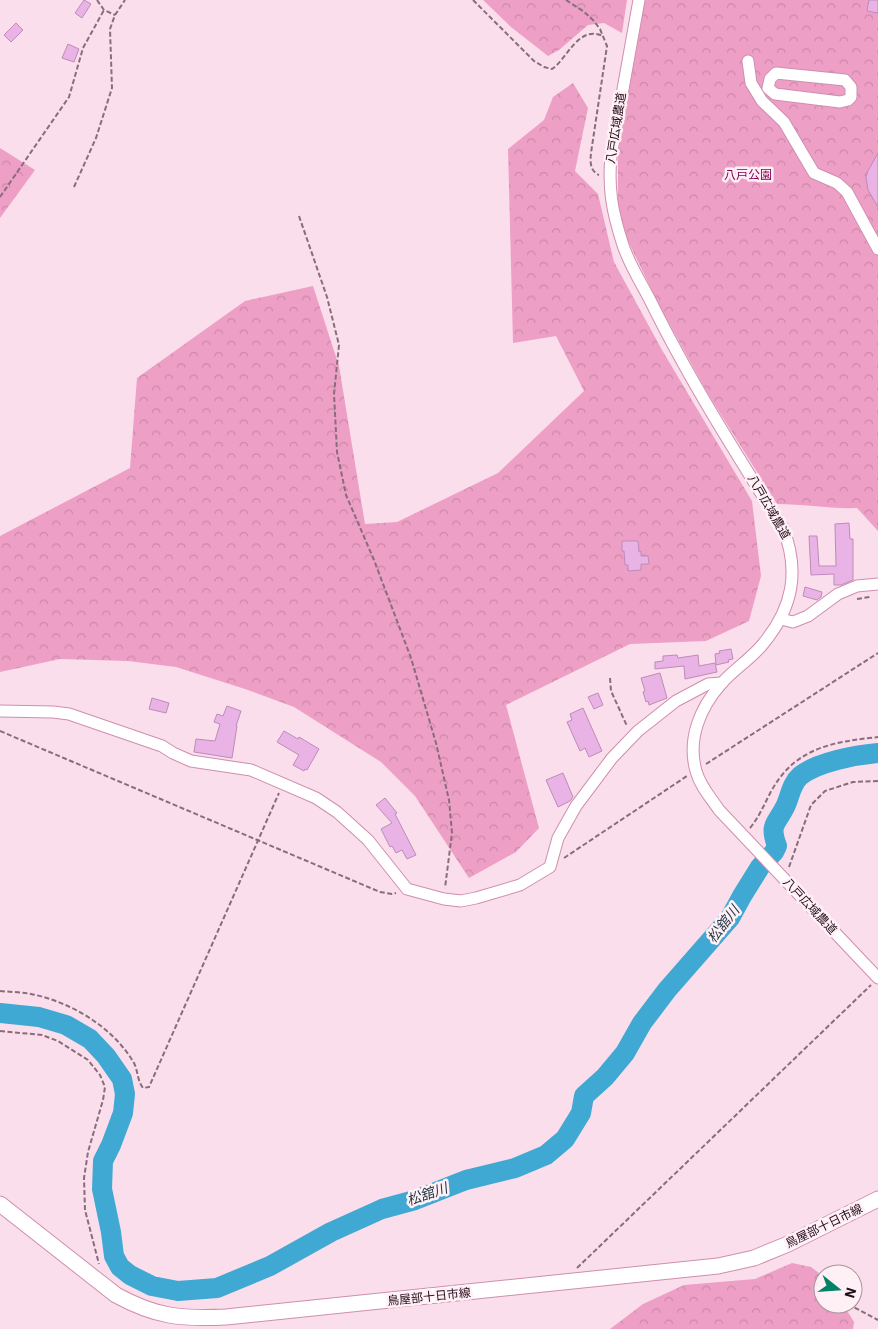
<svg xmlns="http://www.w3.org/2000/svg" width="878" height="1329" font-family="'IBM Plex Sans','Noto Sans JP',sans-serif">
<defs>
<pattern id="forest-crowns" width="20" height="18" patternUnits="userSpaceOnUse" patternTransform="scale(1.25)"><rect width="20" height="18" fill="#ee9fc6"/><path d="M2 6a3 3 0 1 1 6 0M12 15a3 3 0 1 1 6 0" fill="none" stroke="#cc88a9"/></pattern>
</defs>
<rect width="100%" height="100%" fill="#fbdeeb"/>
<g fill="url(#forest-crowns)">
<polygon points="483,0 627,0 622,33 604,23 588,25 559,50 548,56 511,27"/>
<path d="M645 0H878V531L857 508C830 509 804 504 777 504L708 394 659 305 626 237 618 203V153Z"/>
<polygon points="573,83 588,108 575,171 598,194 614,262 662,350 752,501 761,576 749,621 706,641 630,644 506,705 539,828 516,852 469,878 415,796 381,762 294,707 245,689 176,667 128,661 60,659 0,672 0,536 130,468 137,378 245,301 313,286 339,366 365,524 397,522 498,473 584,391 556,336 513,343 508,149 544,120 553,97"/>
<polygon points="0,148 35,170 0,218"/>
<polygon points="792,1263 811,1267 823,1276 823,1304 843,1304 854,1322 853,1329 610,1329 643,1304 684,1285 755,1279"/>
</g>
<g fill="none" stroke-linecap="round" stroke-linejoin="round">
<path stroke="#3fa8d3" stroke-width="20" d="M0 1013 39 1017 66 1025 90 1039 106 1056 122 1079 125 1094 123 1113 111 1145 103 1161 102 1189 111 1232 114 1256 120 1267 130 1275 152 1286 178 1291 217 1288 270 1266 331 1232 382 1209 415 1200 466 1180 515 1168 546 1155 565 1139 581 1113 584 1096 605 1077 625 1053 642 1023 667 990 730 918 742 896 760 867 774 852 777 846C769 824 776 825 785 807 790 797 791 784 800 776 817 762 856 755 878 753"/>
</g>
<g fill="#e9b4e5" stroke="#bd8bb9">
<polygon points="84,0 91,4 82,18 75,13"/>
<polygon points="869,0 878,0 878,13 867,11"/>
<polygon points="16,23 23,30 11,42 4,35"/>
<polygon points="68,44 79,49 74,62 62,58"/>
<polygon points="878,153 878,207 868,190 866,177 868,171"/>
<polygon points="849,523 850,539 853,539 853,580 841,585 834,585 834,574 811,575 809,536 817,536 819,566 836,566 835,524"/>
<polygon points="622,541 638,541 639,552 641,551 641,556 648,556 649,564 641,564 641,570 628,571 628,565 625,565 624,551 622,551"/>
<polygon points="805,587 822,592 821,597 817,600 803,596"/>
<polygon points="731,649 733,659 728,660 729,662 716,665 715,654 720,653 719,651"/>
<polygon points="677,655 678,658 698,655 699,666 715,663 717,672 685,679 684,666 655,669 655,662 663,661 663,656"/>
<polygon points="660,673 667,698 649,705 648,701 646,702 643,692 645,691 641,678"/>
<polygon points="598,693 603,705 594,709 588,697"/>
<polygon points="152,698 169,703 166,713 149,709"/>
<polygon points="227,706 241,711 236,726 237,726 232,758 194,752 196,739 215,741 220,724 214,722 217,714 223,716"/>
<polygon points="583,708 602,751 589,757 585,748 580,751 567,722 572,720 570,714"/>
<polygon points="284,731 298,739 299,737 319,749 307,770 305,769 304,771 293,765 299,755 277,742"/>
<polygon points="563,773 573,797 570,801 558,807 546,780"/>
<polygon points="385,798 397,813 395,814 416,855 407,859 402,850 396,853 392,846 390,847 381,829 392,823 376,805"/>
</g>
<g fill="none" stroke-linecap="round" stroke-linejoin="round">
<defs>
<g id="minor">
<path d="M639 0 611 156C608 188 612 211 622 242 628 263 642 284 652 304 690 381 737 455 783 528 800 571 793 608 763 644 751 659 734 669 721 684 700 708 687 739 696 771 700 786 711 798 719 810L878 978"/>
<polyline points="748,61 751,83 762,101 784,122 814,173 837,183 847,192 878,249"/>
<polygon points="776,73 845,80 851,87 851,97 848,100 840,102 775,94 768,88 770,79"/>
<polyline points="781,619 793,622 808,616 838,594 857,586 878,584"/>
<polyline points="0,711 53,712 69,714 162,746 173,753 191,761 251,770 316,798 337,812 368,840 407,889 444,899 461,901 476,898 520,885 550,867 558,838 576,806 612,758 638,731 676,701 708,684 722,683"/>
</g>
<path id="major" d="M0 1204 116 1295C156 1317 181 1319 226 1317L718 1266 754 1258 788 1244 878 1199"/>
</defs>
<use href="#minor" stroke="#cf8eae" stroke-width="13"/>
<use href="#major" stroke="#cf8eae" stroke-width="17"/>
<g stroke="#886d7a" stroke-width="2" stroke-dasharray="5 2.5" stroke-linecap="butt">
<polyline points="97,0 104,10 115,15"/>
<path d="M473 0 534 61 544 67 552 69C568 58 578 25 603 36"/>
<path d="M566 0 583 11 593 20 600 29 607 46 591 153C590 162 590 171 599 175"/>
<polyline points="74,187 96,138 112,88 110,29 115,15 125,0"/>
<polyline points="0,197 69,97 83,48 104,10"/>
<polyline points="299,216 327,297 339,345 334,394 337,452 346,495 374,560 411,658 436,743 449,800 452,833 445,888"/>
<polyline points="857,599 870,597"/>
<polyline points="610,678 611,691 627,726"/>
<polyline points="0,731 380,892 392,894 396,893"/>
<polyline points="706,764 878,653"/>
<path d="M750 828C760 816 765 802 773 788 797 747 834 742 878 737"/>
<polyline points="564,858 687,776"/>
<polyline points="789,867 811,805 825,791 853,782 878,781"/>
<path d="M0 991C10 992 21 992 31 994 71 1002 113 1027 134 1063 138 1071 137 1080 143 1088L149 1087 279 793"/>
<polyline points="0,1031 42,1035 58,1041 88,1060 100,1075 105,1087 103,1100 88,1152 84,1178 85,1210 99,1264"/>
<polyline points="577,1268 871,985"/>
<polyline points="848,1304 878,1320"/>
</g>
<use href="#minor" stroke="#fff" stroke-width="11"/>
<use href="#major" stroke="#fff" stroke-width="15"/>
</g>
<g text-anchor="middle" stroke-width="5" stroke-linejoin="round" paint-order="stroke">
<g font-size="12" fill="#220a17" stroke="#fff0f6">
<text transform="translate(616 128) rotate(-81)" y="4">八戸広域農道</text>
<text transform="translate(769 507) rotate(60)" y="4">八戸広域農道</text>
<text transform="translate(810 906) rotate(47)" y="4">八戸広域農道</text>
<text transform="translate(824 1226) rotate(-26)" y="4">鳥屋部十日市線</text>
<text transform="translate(429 1297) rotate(-6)" y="4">鳥屋部十日市線</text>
</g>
<g font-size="12" fill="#860058" stroke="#fff0f6">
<text x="748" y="179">八戸公園</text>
</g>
<g font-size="14" font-style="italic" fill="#1c323d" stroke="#fff0f6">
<text transform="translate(723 924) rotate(-52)" y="5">松舘川</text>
<text transform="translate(427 1194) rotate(-19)" y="5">松舘川</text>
</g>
</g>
<g transform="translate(838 1289) rotate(107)"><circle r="24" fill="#fff0f6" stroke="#a7949d"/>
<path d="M0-4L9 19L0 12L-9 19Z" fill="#038365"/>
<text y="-8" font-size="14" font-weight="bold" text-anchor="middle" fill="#220a17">N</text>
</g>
</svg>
